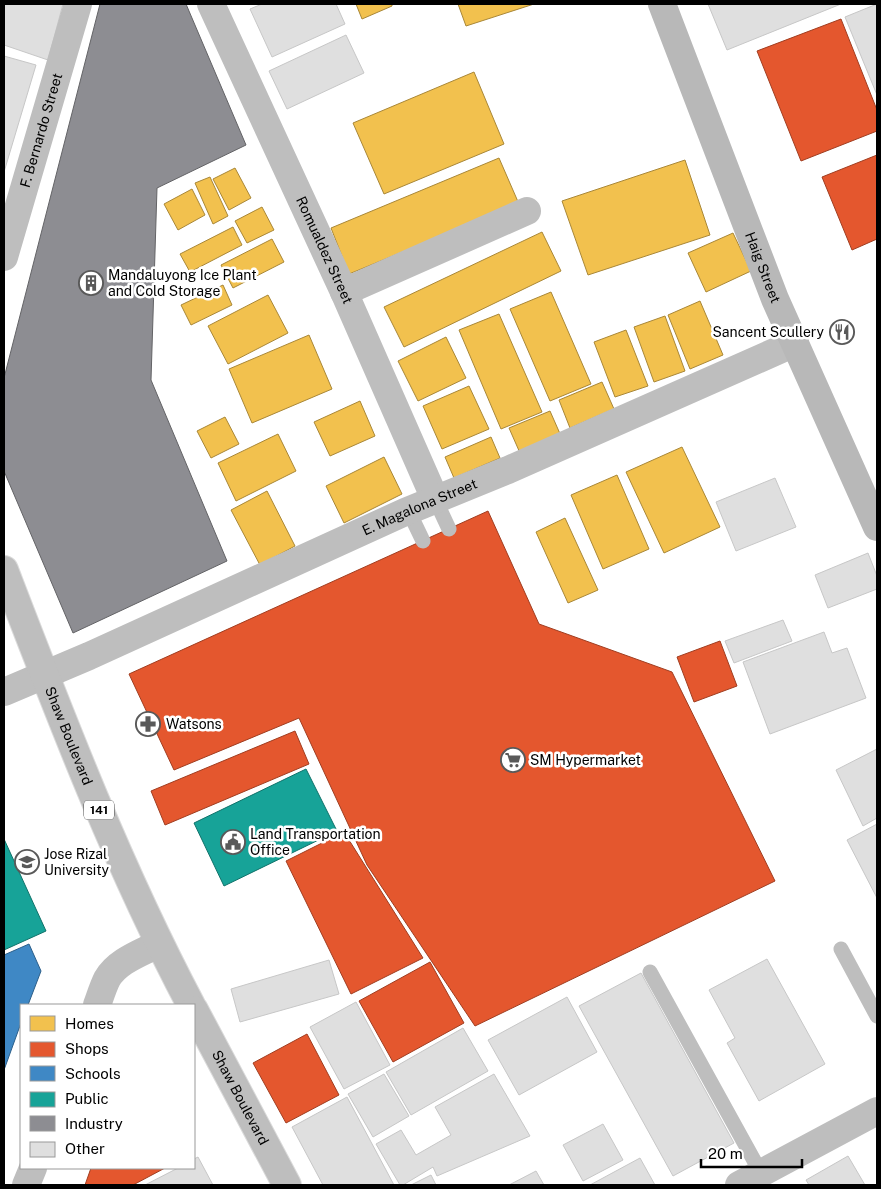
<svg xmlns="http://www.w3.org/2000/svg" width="881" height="1189" font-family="'Public Sans',sans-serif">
<rect width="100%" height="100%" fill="#fff"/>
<g fill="#f2c14e" stroke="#a98737">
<polygon points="356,4 392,4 392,6 362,19"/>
<polygon points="458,4 534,4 466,26"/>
<polygon points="474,72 504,144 384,194 353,123"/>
<polygon points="499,158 519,204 349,274 331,228"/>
<polygon points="685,160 710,235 588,275 562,201"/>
<polygon points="235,168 251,198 229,210 213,179"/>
<polygon points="210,177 228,216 213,224 195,183"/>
<polygon points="192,189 205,215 178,230 164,204"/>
<polygon points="262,207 274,230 247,243 235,221"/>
<polygon points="233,227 242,245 190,272 180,254"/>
<polygon points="542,232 561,271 404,347 384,307"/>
<polygon points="733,233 751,271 706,292 688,253"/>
<polygon points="272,239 284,262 233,288 221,265"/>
<polygon points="223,285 232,305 191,325 181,305"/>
<polygon points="551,292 591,384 550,401 510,309"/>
<polygon points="268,295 288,333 228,364 208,326"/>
<polygon points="700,301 723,355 690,369 668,315"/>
<polygon points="499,314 542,412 501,429 459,330"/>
<polygon points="665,316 685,371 654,382 634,327"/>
<polygon points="626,330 648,386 615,397 594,342"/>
<polygon points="309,335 332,389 252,423 229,369"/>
<polygon points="446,337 466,378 418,401 398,361"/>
<polygon points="602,382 614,409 570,428 559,400"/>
<polygon points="469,386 489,429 442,449 423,406"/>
<polygon points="360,401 375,436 330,456 314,422"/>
<polygon points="550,411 561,436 520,453 509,428"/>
<polygon points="225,417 239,444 211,458 197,431"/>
<polygon points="278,434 296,471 236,501 218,463"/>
<polygon points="491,437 500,458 454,478 445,457"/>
<polygon points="682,447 720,527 664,553 626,472"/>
<polygon points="384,457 402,494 344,523 326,486"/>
<polygon points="617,475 649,549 603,569 571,495"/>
<polygon points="267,491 295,546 260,565 231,510"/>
<polygon points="565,518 598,590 568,603 536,532"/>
</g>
<g fill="#e4572e" stroke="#a03d20">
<polygon points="841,19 877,110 877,131 801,161 757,51"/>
<polygon points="877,155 877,239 852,250 822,177"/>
<polygon points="488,511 539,624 672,672 775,881 475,1026 367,865 299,718 174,770 129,674"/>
<polygon points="720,641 737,686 694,702 677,657"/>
<polygon points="295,731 309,764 165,825 151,791"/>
<polygon points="344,832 423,958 351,994 286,861"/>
<polygon points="430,962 464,1023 393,1062 359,1001"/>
<polygon points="307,1034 339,1095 286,1123 253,1063"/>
<polygon points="91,1168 165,1168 133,1185 85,1185"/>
</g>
<polygon fill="#3f88c5" stroke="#2c5f8a" points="29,944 41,971 28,1005 21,1005 21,1023 4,1070 4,955"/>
<g fill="#17a398" stroke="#10726a">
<polygon points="306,769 337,831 224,886 194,823"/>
<polygon points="4,839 46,931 4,950"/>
</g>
<polygon fill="#8d8d92" stroke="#636366" points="100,4 186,4 246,145 157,188 151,380 227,561 73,633 4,471 4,378"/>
<g fill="#dfdfdf" stroke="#c7c7c7">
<polygon points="4,4 63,4 48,60 4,45"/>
<polygon points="262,4 336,4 345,24 272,57 250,9"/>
<polygon points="708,4 841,4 727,50"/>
<polygon points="877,4 877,95 845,17"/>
<polygon points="346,35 364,73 287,109 269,71"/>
<polygon points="4,56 36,65 4,172"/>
<polygon points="775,478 796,527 736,551 716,502"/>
<polygon points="868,553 877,576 877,589 828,608 815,575"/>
<polygon points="783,620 792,641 734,663 725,641"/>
<polygon points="824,632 832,653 847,648 866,698 770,734 743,662"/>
<polygon points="877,749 877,818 863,826 836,770"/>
<polygon points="877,824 877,898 847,840"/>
<polygon points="767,959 825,1064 759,1101 727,1043 735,1038 709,990"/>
<polygon points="329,960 339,994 240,1022 231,989"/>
<polygon points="641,973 734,1143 673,1176 579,1006"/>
<polygon points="567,997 597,1052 519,1095 488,1040"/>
<polygon points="356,1002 390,1065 344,1089 310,1027"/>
<polygon points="463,1028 488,1071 411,1115 386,1072"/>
<polygon points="384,1074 409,1116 373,1137 348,1094"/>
<polygon points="494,1074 530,1136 437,1176 433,1167 403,1185 400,1185 376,1144 401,1130 416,1155 451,1135 435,1107"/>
<polygon points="347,1097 394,1185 323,1185 292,1127"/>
<polygon points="603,1124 623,1160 583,1181 563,1145"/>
<polygon points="848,1156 865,1185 809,1185 806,1180"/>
<polygon points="198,1157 213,1185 145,1185 178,1168 194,1168 194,1159"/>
<polygon points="640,1158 655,1185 590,1185"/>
<polygon points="536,1171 544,1185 509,1185"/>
<polygon points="431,1175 436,1185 411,1185"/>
</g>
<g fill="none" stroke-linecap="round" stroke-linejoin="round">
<defs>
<g id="primary">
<path id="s5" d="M4 570C61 718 117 865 191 1005"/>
<path id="s6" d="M194 1010 287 1185"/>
</g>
</defs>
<use href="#primary" stroke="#dbdbdb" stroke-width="30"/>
<g stroke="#bebebe" stroke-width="15">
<polyline points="435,499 449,529"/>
<polyline points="405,512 412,518 423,541"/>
<polyline points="841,949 877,1016"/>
<polyline points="650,972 761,1173"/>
</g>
<g stroke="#bebebe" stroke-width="28">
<path id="s1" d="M211 4 344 292 435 499"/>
<path id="s2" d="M4 257 78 4"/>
<polyline points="344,292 527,211"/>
<path id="s3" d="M4 692 89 656 405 512 508 470 795 343"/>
<path d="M97 1005C100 997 103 987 107 979 117 961 141 953 158 944"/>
<polyline points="26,1185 33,1168"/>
<polyline points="739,1185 877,1111"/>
</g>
<path stroke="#b8b8b8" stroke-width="28" id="s4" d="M662 4 775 299 877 527"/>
<use href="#primary" stroke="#bebebe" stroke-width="28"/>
</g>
<defs>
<symbol id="building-ring" viewBox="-11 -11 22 22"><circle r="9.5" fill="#fff" stroke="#595959" stroke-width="1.5"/><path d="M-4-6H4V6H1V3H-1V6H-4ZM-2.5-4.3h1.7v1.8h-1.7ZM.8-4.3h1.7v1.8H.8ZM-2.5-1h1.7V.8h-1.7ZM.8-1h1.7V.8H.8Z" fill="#595959"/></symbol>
<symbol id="restaurant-ring" viewBox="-11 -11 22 22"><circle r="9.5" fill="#fff" stroke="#595959" stroke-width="1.5"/><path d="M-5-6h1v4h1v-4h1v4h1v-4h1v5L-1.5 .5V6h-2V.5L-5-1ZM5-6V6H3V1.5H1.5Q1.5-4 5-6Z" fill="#595959"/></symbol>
<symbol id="pharmacy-ring" viewBox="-11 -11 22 22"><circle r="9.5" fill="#fff" stroke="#595959" stroke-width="1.5"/><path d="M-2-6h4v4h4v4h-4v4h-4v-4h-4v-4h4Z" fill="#595959"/></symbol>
<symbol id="supermarket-ring" viewBox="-11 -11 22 22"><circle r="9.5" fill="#fff" stroke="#595959" stroke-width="1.5"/><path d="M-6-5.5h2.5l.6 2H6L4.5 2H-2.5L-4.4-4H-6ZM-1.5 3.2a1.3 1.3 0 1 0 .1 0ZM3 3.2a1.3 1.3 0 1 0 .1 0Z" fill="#595959"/></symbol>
<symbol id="civic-ring" viewBox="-11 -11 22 22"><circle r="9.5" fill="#fff" stroke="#595959" stroke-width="1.5"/><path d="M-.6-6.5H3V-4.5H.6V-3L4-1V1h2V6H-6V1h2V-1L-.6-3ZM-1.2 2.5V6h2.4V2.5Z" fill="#595959"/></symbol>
<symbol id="university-ring" viewBox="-11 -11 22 22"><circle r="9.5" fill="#fff" stroke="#595959" stroke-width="1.5"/><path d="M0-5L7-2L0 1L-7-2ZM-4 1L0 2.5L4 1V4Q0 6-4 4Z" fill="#595959"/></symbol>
</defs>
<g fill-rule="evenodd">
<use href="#building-ring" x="77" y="269" width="28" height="28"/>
<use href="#restaurant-ring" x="828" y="318" width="28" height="28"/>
<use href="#pharmacy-ring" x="134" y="710" width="28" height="28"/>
<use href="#supermarket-ring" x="499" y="746" width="28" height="28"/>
<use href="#civic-ring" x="219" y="828" width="28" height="28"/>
<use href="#university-ring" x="13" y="848" width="28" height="28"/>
</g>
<g text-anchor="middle" stroke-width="5" stroke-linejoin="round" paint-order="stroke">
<rect fill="#fff" stroke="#4c4c4c" stroke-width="1" x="84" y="800.5" width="30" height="19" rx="4"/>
<g font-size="12" font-weight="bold" fill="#000">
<text x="99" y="814">141</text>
</g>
<g font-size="14" fill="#000" stroke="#fff">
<text dy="5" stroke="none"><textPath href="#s2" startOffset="132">F. Bernardo Street</textPath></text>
<text dy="5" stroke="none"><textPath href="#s1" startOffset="271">Romualdez Street</textPath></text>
<text dy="5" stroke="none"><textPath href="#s4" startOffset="282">Haig Street</textPath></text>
<text dy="5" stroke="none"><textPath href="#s3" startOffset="455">E. Magalona Street</textPath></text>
<text dy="5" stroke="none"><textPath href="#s5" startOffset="178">Shaw Boulevard</textPath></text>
<text dy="5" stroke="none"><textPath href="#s6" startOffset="99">Shaw Boulevard</textPath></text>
</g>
<g font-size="14" fill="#000" stroke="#fff" text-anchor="start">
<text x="108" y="280">Mandaluyong Ice Plant<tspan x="108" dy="16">and Cold Storage</tspan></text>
<text x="824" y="337" text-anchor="end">Sancent Scullery</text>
<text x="166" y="729">Watsons</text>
<text x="530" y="765">SM Hypermarket</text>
<text x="250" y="839">Land Transportation<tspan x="250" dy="16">Office</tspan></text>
<text x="44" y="859">Jose Rizal<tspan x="44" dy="16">University</tspan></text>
</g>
</g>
<rect width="881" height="1189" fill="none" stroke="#000000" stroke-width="10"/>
<rect x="20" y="1004" width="175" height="165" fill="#ffffff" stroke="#999999"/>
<rect x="30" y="1016" width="25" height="15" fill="#f2c14e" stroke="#999999"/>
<text x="65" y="1029" font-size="15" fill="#000000">Homes</text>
<rect x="30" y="1042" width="25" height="15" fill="#e4572e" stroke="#999999"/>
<text x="65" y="1054" font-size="15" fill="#000000">Shops</text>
<rect x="30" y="1066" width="25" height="15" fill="#3f88c5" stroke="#999999"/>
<text x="65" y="1079" font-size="15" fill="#000000">Schools</text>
<rect x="30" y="1092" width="25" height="15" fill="#17a398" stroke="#999999"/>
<text x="65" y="1104" font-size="15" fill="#000000">Public</text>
<rect x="30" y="1116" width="25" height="15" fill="#8d8d92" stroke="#999999"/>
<text x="65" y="1129" font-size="15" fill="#000000">Industry</text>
<rect x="30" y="1142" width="25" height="15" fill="#dfdfdf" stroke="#999999"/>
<text x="65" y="1154" font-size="15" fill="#000000">Other</text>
<path d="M701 1159v8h101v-8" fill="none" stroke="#000000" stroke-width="2.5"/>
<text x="708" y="1159" font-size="15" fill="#000000" stroke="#ffffff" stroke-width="4" paint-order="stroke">20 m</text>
</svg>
